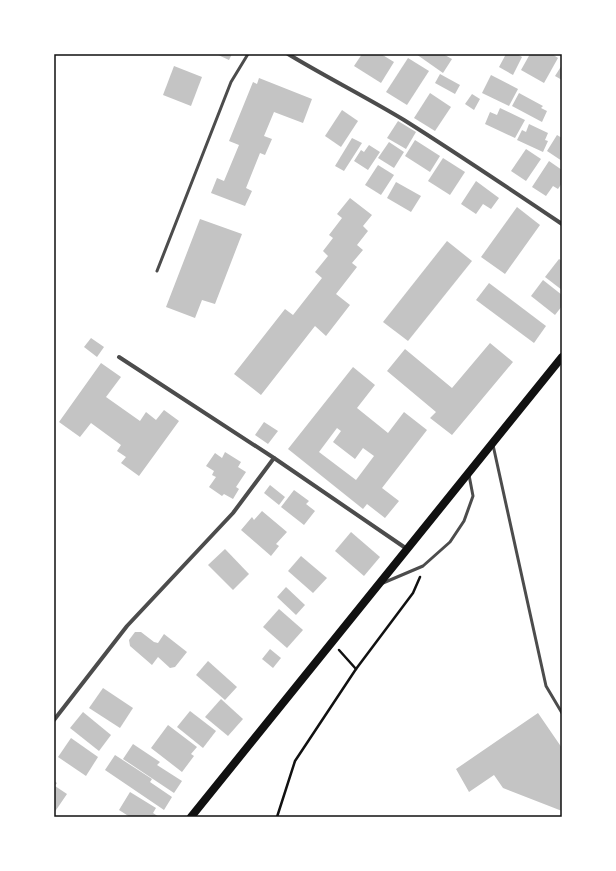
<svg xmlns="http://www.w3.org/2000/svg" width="616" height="871" font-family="Mulish,sans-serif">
<rect width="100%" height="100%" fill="#fff"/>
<g fill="#c4c4c4" fill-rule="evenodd">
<polygon points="216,54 232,54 229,60"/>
<polygon points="362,54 381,54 394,62 381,83 354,66"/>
<polygon points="416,54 443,54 452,59 443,73"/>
<polygon points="506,54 517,54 522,57 513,75 499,67"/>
<polygon points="530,54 552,54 558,58 544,83 521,70"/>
<polygon points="408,58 429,71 407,105 386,92"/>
<polygon points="562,65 562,80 555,76"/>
<polygon points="174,66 202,77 191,106 163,95"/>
<polygon points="440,74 460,85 455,94 435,83"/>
<polygon points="491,75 518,89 509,106 482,93"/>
<polygon points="259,78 312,99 303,123 274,112 264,136 272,139 265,155 260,153 246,188 252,191 245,206 211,193 217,178 224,181 239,145 229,141 253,82 257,84"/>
<polygon points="430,93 451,107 435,131 414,118"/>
<polygon points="519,93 543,106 541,108 547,111 542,122 512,106"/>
<polygon points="472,94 480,99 474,110 465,104"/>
<polygon points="500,108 525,120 515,138 485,124 490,112 497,115"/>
<polygon points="342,110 358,121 341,147 325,136"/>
<polygon points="398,121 416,132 406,149 387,138"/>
<polygon points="529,124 548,133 545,140 548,141 543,152 517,140 522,130 526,132"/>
<polygon points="557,135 562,138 562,161 547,151"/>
<polygon points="352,138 362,143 344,171 335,166"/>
<polygon points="415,140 440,156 430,172 405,156"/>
<polygon points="389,142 404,152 394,168 378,158"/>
<polygon points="369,145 380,152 368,170 354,161 361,150 364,152"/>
<polygon points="526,149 541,159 526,181 511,171"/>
<polygon points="443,158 465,172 450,195 428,181"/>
<polygon points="549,161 562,170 562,183 558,189 553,186 546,196 532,187"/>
<polygon points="378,165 394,175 381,195 365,185"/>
<polygon points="476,181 499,198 491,209 483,204 476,214 461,204"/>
<polygon points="396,182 421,196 411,212 387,198"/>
<polygon points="350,198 372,215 363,226 368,231 357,245 363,250 352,263 357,267 336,294 350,305 326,336 315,326 261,395 234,374 285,309 293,315 322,278 315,272 328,256 323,251 333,238 329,235 342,218 337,214"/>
<polygon points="517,207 540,225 505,274 481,257"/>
<polygon points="200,219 242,234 215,304 202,300 195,318 166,307"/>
<polygon points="447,241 472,261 408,341 383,322"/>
<polygon points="559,259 562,261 562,290 545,277"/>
<polygon points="543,280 562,295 562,306 555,315 531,296"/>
<polygon points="489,283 546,326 534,343 476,300"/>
<polygon points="91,338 104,347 97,357 84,347"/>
<polygon points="490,343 513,362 452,435 430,418 436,412 387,371 405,349 452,388"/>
<polygon points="101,363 121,377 106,397 140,421 146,412 156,420 164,410 179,421 139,476 121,463 126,457 117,451 121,445 91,423 80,437 59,422"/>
<path d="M353 367 375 385 357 408 388 433 404 412 427 430 382 488 399 501 385 518 367 504 363 509 288 449ZM337 428 341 431 333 442 355 459 363 448 374 456 356 480 319 452Z"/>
<polygon points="264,422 278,431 268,444 255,435"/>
<polygon points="225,452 241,462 238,467 246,472 236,487 239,489 233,499 224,494 222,496 209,487 216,477 212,475 214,471 206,466 215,453 222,458"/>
<polygon points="270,485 285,497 279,505 264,493"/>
<polygon points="294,490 309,501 306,504 315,511 304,525 281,507"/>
<polygon points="262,511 287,532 276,544 279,546 271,556 241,530 252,517 254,520"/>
<polygon points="351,532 380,557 364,576 335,551"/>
<polygon points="225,549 249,574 233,590 208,565"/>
<polygon points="301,556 327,578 313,593 288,571"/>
<polygon points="286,587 305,605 296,615 277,597"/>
<polygon points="279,609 303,630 287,648 263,627"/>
<polygon points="135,632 141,632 154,642 158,643 164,634 187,652 175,667 170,668 158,657 152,665 130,646 129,640"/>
<polygon points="270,649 281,658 273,668 262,659"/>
<polygon points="208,661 237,687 225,700 196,675"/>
<polygon points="103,688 133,708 120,728 89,708"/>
<polygon points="221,699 243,719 228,736 205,717"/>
<polygon points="190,711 216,731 203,748 177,727"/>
<polygon points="83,712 111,735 99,751 70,728"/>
<polygon points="538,713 562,748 562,811 503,788 494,775 469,792 456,769"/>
<polygon points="168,725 197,747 191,754 194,756 182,772 151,748"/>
<polygon points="71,738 98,757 86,776 58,757"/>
<polygon points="133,744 160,762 157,765 182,781 174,793 123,759"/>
<polygon points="115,755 152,779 150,782 172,797 164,810 105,770"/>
<polygon points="54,781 57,783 55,786 67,794 54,813"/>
<polygon points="130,792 156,808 153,813 159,817 130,817 119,810"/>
</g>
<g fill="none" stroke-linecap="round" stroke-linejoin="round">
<g stroke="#111" stroke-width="2.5">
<polyline points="339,650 356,669"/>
<polyline points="277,817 295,761 356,669 413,593 420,577"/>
</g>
<g stroke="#4c4c4c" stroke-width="3">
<polyline points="157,271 231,82 248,54"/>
<polyline points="493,445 546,686 562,713"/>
<polyline points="383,583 423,566 450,542 464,521 473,496 469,475"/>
</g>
<g stroke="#4c4c4c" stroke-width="4">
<path d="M288 54C326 77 366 97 404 120 458 154 510 189 562 224"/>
<polyline points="119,357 274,458 407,549"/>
<polyline points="54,720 127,626 233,513 274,458"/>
</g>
<polyline stroke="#111" stroke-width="8" points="191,817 562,357"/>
</g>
<rect width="616" height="871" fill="none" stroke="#ffffff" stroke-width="110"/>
<rect x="55" y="55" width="506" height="761" fill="none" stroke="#111" stroke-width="1.5"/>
</svg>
